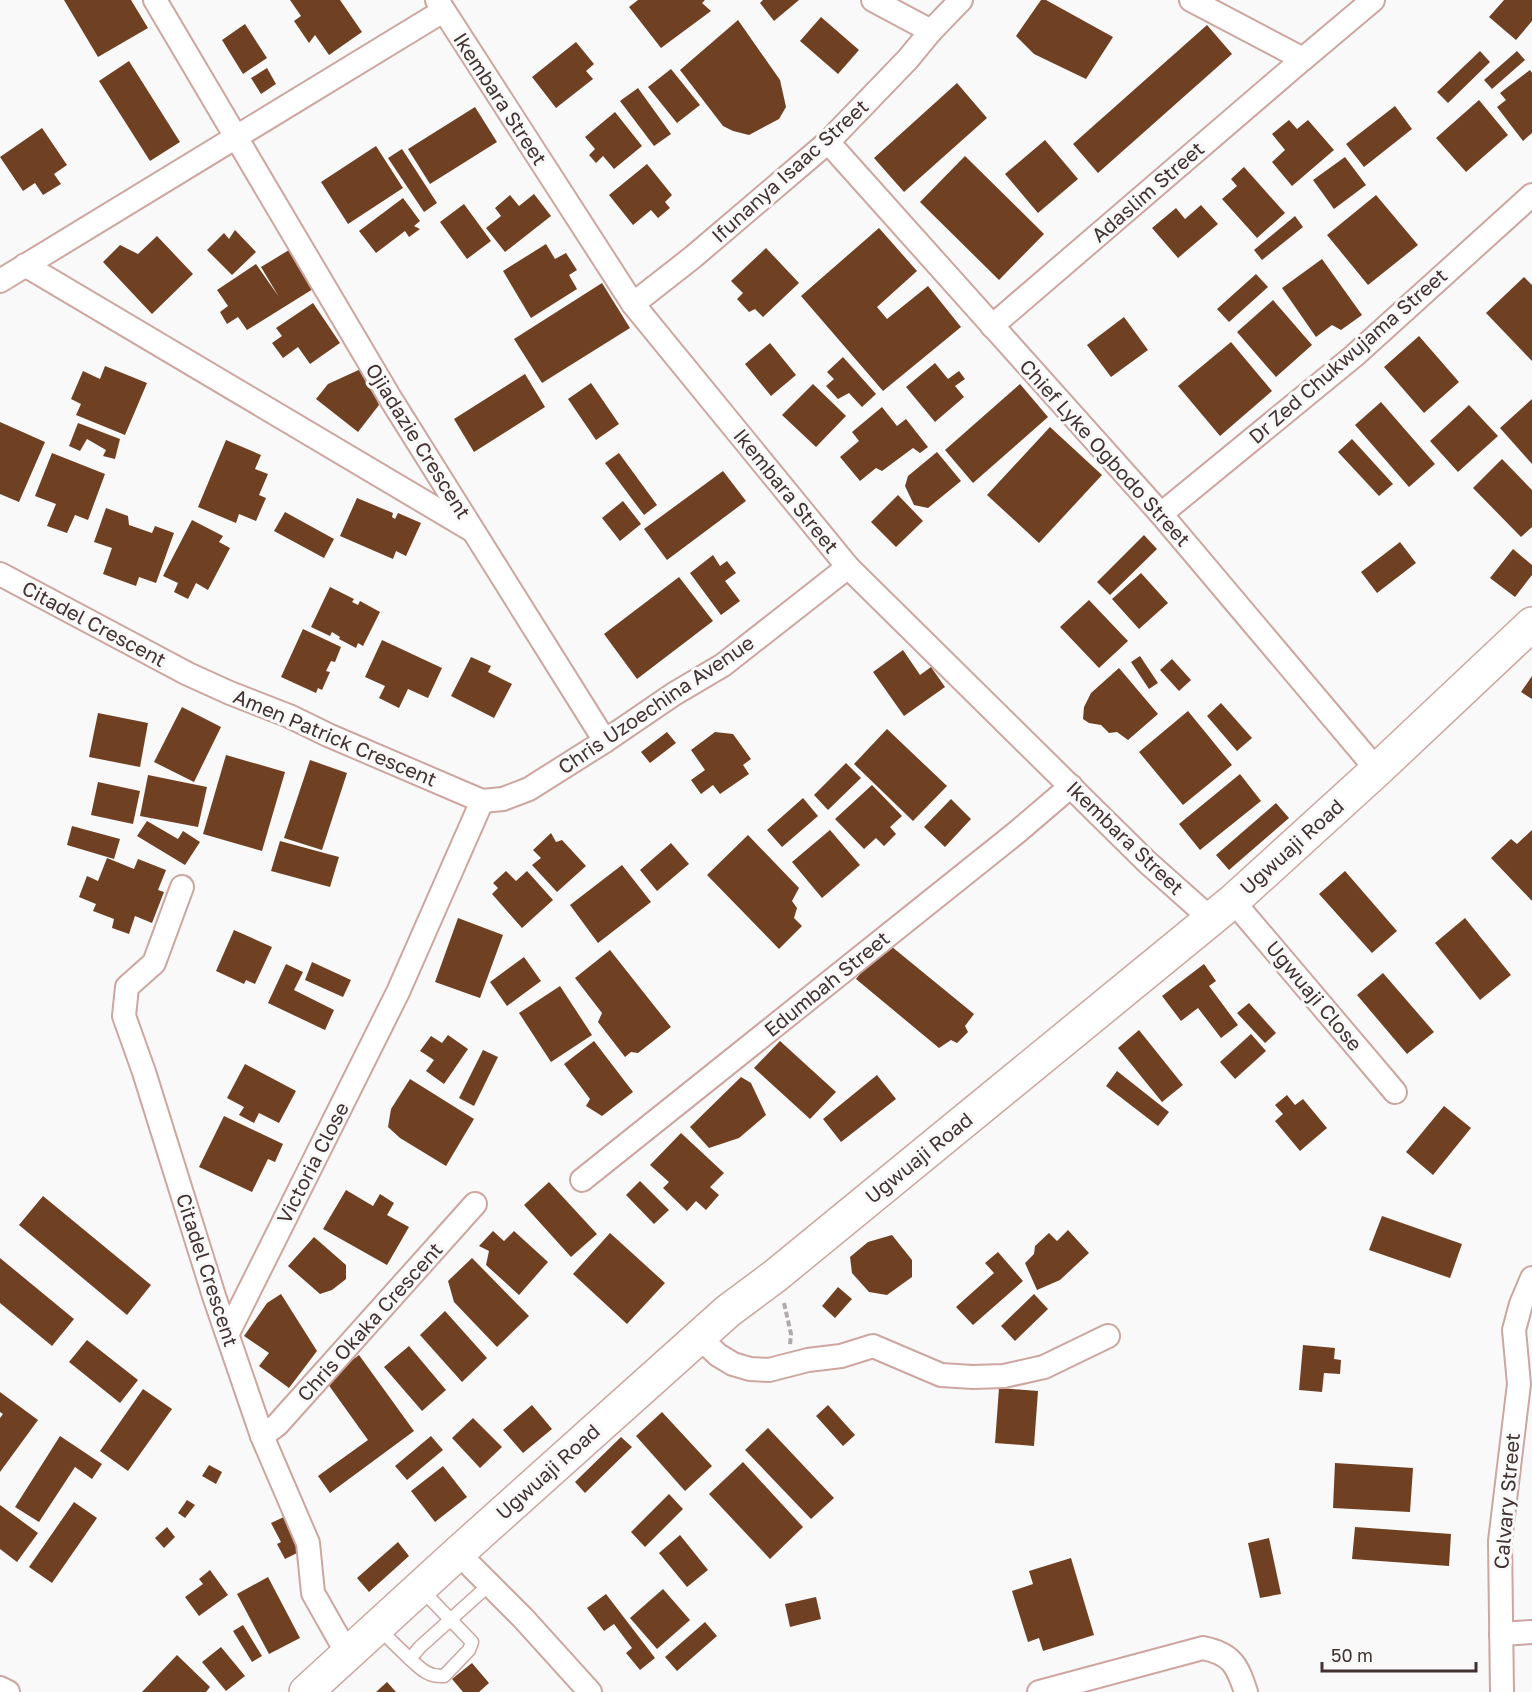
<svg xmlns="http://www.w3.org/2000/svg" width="1532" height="1692" font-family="'Golos Text',sans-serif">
<rect width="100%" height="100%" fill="#f9f9f9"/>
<g fill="#704023">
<polygon points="64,0 131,0 148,28 98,57"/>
<polygon points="290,0 340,0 362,32 329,55 315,35 309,43 294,21 301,16"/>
<polygon points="638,0 705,0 702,3 711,11 661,48 629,7"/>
<polygon points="763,0 799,0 774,21 760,3"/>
<polygon points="1041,0 1046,0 1113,37 1086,79 1034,54 1016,36"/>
<polygon points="1504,0 1532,0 1532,21 1516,40 1489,17"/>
<polygon points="821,17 859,50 838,74 800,41"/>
<polygon points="738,20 780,80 786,107 779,119 749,135 733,131 723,126 680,70"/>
<polygon points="245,24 267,58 243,74 222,40"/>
<polygon points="1207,25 1232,54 1098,173 1073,144"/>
<polygon points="576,42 594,64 586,71 593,79 556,108 532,77"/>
<polygon points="1480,51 1490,62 1448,103 1437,92"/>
<polygon points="1517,51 1525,60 1492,89 1484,80"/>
<polygon points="129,61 180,142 150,161 99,81"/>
<polygon points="267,68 276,84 261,94 251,78"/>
<polygon points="671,69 700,105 677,123 648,87"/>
<polygon points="1530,70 1532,73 1532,133 1523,141 1497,107 1506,100 1500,93"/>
<polygon points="957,83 987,118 904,192 874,158"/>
<polygon points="638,88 671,134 654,146 620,101"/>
<polygon points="1479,100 1508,135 1466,172 1436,138"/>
<polygon points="1395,106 1412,129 1364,167 1346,144"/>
<polygon points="475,107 497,142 430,184 408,149"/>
<polygon points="615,112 642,146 614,169 603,156 596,163 589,155 595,149 585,137"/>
<polygon points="1289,120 1297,129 1308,120 1334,150 1292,186 1272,162 1285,150 1272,134"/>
<polygon points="42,128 67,165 54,174 61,184 43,195 35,183 23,191 0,157"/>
<polygon points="1045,140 1078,179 1038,213 1005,174"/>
<polygon points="376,146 403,188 348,224 321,182"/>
<polygon points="402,149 437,203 424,212 388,158"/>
<polygon points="965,156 1044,234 999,280 920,202"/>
<polygon points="1345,157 1366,185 1334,209 1313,180"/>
<polygon points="647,164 672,195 665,202 670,208 658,218 651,210 633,225 609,195"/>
<polygon points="1244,167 1285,213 1257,238 1222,199 1237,186 1231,179"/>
<polygon points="534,194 551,216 505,252 486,228 501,216 495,208 510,195 519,206"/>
<polygon points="1376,195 1418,245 1368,285 1327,235"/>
<polygon points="403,198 420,221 414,226 420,229 409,237 405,231 376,253 359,231"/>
<polygon points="464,204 491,241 467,259 440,222"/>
<polygon points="1201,205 1218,224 1178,258 1152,228 1176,208 1185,219"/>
<polygon points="1295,216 1303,227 1262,260 1254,250"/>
<polygon points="879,228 917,271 877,307 887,319 928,286 961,327 883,391 801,296"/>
<polygon points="235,230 256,252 232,275 207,250 224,233 229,239"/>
<polygon points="157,236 193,274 152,314 103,262 120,245 138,254"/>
<polygon points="546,244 555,259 566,253 577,270 569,275 577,289 531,318 503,271"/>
<polygon points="766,248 799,283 763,317 755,309 749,312 737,299 743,293 731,281"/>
<polygon points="289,250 313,289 247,330 238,317 227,324 220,312 228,306 217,290 256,264 279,297 261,267"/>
<polygon points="1322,259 1362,315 1341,330 1332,325 1316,337 1282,288"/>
<polygon points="1256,274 1268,287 1229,322 1217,309"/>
<polygon points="1524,277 1532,285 1532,361 1486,313"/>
<polygon points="602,283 630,328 542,383 514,339"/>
<polygon points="1273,300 1312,345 1276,377 1237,332"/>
<polygon points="313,303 340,343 310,364 298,347 283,358 272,343 282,336 276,328"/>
<polygon points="1124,317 1148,350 1111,377 1087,345"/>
<polygon points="1419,336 1459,382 1424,413 1384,367"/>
<polygon points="1231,342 1272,391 1220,436 1178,386"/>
<polygon points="770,343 796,375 771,396 745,364"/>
<polygon points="843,357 876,394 862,407 849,393 838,399 826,386 834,379 827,372"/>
<polygon points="935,363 948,379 959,371 965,379 955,386 964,397 935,422 906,387"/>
<polygon points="105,366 147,383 125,435 76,415 81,404 71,399 83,371 100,379"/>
<polygon points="363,368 379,405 358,432 316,399 328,384"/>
<polygon points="525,374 545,407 474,452 454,419"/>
<polygon points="591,383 619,424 596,440 568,399"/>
<polygon points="813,384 846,416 816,447 782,415"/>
<polygon points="1020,384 1048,417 973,483 945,450"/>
<polygon points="1532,399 1532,464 1500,428"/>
<polygon points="1381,402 1435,464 1409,487 1355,425"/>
<polygon points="1469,405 1498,436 1458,472 1430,441"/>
<polygon points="882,407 897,426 906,419 928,447 920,453 913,448 882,471 876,468 860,481 840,457 859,441 852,432"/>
<polygon points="0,422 45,442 19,502 0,494"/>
<polygon points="78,423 120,439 115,459 103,456 106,450 87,439 80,451 69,446"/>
<polygon points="1050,427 1102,475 1039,543 987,495"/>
<polygon points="1352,439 1393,484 1379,496 1338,452"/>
<polygon points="226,440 261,455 255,469 268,474 259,495 266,498 256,521 239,514 236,523 198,507"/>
<polygon points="937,452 961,481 928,508 914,505 905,486 908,476"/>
<polygon points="52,453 105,474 88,520 75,515 67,533 47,526 56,504 35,496"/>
<polygon points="619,453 657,505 644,515 605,463"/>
<polygon points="1502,459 1532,490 1532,527 1521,537 1473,488"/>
<polygon points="723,471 746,501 667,560 644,529"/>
<polygon points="898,495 923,521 896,547 871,522"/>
<polygon points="357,498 393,513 392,517 395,519 398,513 421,523 406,556 396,551 393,559 340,536"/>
<polygon points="623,501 641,524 620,541 602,518"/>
<polygon points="106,508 128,516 129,525 152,533 155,526 174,533 156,583 139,577 136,586 103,574 112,548 94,542"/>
<polygon points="285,512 334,539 324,558 274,531"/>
<polygon points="192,520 223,536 219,542 230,548 208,590 196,583 188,599 174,592 178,583 163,576"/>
<polygon points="1144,535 1157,549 1110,595 1097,582"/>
<polygon points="1400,542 1416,563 1377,593 1361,572"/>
<polygon points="1513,549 1532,565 1532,575 1515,597 1490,578"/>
<polygon points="713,555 720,566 727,561 736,573 725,581 740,601 721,615 690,573"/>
<polygon points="1141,573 1168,603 1139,629 1112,599"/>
<polygon points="679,577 713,621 637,679 604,634"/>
<polygon points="330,587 354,599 352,602 358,605 360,601 380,612 363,646 358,643 356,648 339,639 340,637 332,632 330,636 311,627"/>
<polygon points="1089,600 1128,641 1099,668 1060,627"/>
<polygon points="303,629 341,647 335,662 331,661 326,671 330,672 322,690 318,688 316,693 281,677"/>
<polygon points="382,640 442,668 428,698 408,689 399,708 379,698 385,686 365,677"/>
<polygon points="903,650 920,675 931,667 945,687 904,716 873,672"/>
<polygon points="1140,656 1158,683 1149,689 1131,662"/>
<polygon points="471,657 491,666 488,672 512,684 494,718 451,696"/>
<polygon points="1172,659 1191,680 1179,691 1160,670"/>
<polygon points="1119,668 1158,714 1128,740 1117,732 1109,733 1101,725 1089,723 1083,719 1084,707 1091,693"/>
<polygon points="1532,676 1532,699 1521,692"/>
<polygon points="1221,703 1252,738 1237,751 1207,716"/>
<polygon points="182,707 221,727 194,782 154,762"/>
<polygon points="1188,711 1232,765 1183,805 1139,752"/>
<polygon points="98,713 148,723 140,767 89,757"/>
<polygon points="887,729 947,786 913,821 854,764"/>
<polygon points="667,732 676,743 650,763 641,752"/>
<polygon points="715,732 733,734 751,759 743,765 749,774 720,794 713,785 701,794 691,780 705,770 691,750"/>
<polygon points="226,755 285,772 262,851 203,834"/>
<polygon points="310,760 347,773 322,850 284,838"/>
<polygon points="846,763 861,778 828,810 814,795"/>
<polygon points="1240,774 1261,801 1200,850 1179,824"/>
<polygon points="148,775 207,787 198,827 140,816"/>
<polygon points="98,782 140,791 133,824 91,815"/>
<polygon points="872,785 902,816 890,827 896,834 884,846 876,838 864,849 835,819"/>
<polygon points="803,798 818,816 782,847 767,830"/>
<polygon points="951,799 971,819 945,847 924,827"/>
<polygon points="1276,803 1289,818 1229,870 1216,855"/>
<polygon points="147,821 178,839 183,831 200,842 185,865 137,836"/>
<polygon points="72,826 120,839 114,859 67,845"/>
<polygon points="830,830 860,865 822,898 792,862"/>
<polygon points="1532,830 1532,901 1491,858 1511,839 1517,844"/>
<polygon points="551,833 556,842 562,840 586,866 557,892 532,865 541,858 533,850"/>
<polygon points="748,835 799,888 792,901 797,908 794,918 802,926 779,949 707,875"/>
<polygon points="280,841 339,857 330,887 271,871"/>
<polygon points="671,843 689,864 657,891 640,870"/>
<polygon points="107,858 134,869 138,859 166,870 158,890 164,892 152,923 135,916 129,934 112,928 114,919 93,911 96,904 79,897 87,876 98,881"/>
<polygon points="622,865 651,902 598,943 570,905"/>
<polygon points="506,871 516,881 527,871 553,900 522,928 492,894 498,888 493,883"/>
<polygon points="1345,871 1397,931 1372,953 1319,894"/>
<polygon points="458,918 503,935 480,998 435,982"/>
<polygon points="1465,918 1511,975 1480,1000 1435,943"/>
<polygon points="234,930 272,947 255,984 246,980 244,984 216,971"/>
<polygon points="886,942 974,1014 965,1026 968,1032 957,1043 951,1040 939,1048 856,979"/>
<polygon points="610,950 671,1027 638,1053 631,1052 625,1057 598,1022 602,1013 575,978"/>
<polygon points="524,957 541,981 507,1006 490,982"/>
<polygon points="312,962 351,980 343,997 305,980"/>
<polygon points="286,964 303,972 294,990 334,1010 325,1030 268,1003"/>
<polygon points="1204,964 1216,981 1209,986 1238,1025 1221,1038 1198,1008 1181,1021 1162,996"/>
<polygon points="1383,973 1434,1032 1407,1054 1357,995"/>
<polygon points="560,986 592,1035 551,1062 519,1013"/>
<polygon points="1249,1003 1276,1033 1265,1043 1237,1013"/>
<polygon points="1139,1030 1183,1085 1162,1102 1118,1048"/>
<polygon points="1251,1034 1266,1051 1235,1079 1220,1062"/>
<polygon points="448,1035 468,1049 444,1084 426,1071 434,1060 420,1051 431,1036 442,1043"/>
<polygon points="594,1041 633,1092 602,1116 586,1106 590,1099 564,1064"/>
<polygon points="780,1041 836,1092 810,1119 754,1068"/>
<polygon points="483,1050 498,1057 474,1106 459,1098"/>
<polygon points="245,1064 296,1091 279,1123 259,1113 254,1123 239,1115 244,1107 227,1098"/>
<polygon points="1117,1071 1169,1112 1158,1126 1106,1086"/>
<polygon points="877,1075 896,1099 841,1142 823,1119"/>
<polygon points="741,1077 751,1083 766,1115 739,1138 709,1148 690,1127"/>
<polygon points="410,1079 474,1119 446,1166 400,1138 388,1127 391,1109"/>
<polygon points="1287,1095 1295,1105 1303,1099 1327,1128 1300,1151 1275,1121 1283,1114 1275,1105"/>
<polygon points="1444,1106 1471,1128 1433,1175 1406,1152"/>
<polygon points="224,1116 283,1144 275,1162 268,1159 252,1192 199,1167"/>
<polygon points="681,1133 724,1173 710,1187 719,1195 706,1210 696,1201 687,1211 663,1188 669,1182 650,1165"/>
<polygon points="640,1181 669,1210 654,1224 626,1195"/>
<polygon points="549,1182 597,1234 571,1257 524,1205"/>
<polygon points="346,1190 373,1206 380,1194 394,1203 387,1215 409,1227 387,1265 323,1229"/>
<polygon points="43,1196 151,1285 127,1315 19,1225"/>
<polygon points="1382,1216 1462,1244 1450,1278 1369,1250"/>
<polygon points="1068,1230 1089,1253 1060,1280 1037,1290 1025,1263 1034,1254 1035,1246 1049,1233 1057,1241"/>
<polygon points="493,1231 504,1241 514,1231 548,1262 519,1295 486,1265 489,1251 479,1246"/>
<polygon points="610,1233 665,1283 627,1324 573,1274"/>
<polygon points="892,1235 912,1260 912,1277 887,1295 869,1292 852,1273 850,1257 868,1242"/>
<polygon points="314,1237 346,1265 346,1279 332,1290 320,1294 288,1266"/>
<polygon points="998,1252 1023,1281 973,1325 956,1307 994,1273 985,1263"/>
<polygon points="0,1258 74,1319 52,1346 0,1303"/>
<polygon points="472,1258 529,1316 497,1347 454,1302 448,1281"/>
<polygon points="838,1287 852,1299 835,1318 822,1306"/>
<polygon points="281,1294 317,1351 289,1388 259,1366 269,1353 244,1336 267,1303"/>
<polygon points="1034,1294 1048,1309 1015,1341 1001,1326"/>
<polygon points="445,1311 487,1358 462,1382 420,1335"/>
<polygon points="87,1340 138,1380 120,1403 69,1362"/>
<polygon points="1303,1345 1335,1348 1334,1359 1341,1360 1340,1374 1324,1373 1322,1392 1299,1390"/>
<polygon points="409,1346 446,1390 422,1411 384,1367"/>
<polygon points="359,1355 414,1431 330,1493 318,1476 368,1440 325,1380"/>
<polygon points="999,1388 1038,1391 1034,1446 995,1443"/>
<polygon points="143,1389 172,1409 128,1471 100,1451"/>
<polygon points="0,1392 38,1420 0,1472 0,1418 3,1414 0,1412"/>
<polygon points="532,1405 552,1429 523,1453 503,1430"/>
<polygon points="828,1405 855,1435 843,1446 816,1416"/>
<polygon points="662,1412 712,1466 685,1491 636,1436"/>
<polygon points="473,1418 502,1447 480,1468 452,1438"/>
<polygon points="768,1428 834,1498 811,1519 745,1450"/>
<polygon points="60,1436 102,1464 92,1479 75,1467 39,1522 15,1507"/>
<polygon points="431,1436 443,1450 407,1480 395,1466"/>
<polygon points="621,1437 632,1447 585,1493 575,1482"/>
<polygon points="743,1462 803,1527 770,1559 709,1494"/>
<polygon points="1335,1463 1413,1468 1410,1512 1333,1508"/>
<polygon points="209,1465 222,1472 216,1484 202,1476"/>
<polygon points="443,1466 467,1497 435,1522 411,1491"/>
<polygon points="669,1494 683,1509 645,1547 631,1532"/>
<polygon points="187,1500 195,1505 185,1518 178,1513"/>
<polygon points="74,1502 97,1518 52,1583 29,1567"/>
<polygon points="0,1505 38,1533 17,1562 0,1549"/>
<polygon points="286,1516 303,1550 285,1559 277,1544 281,1542 271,1523"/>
<polygon points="167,1527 175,1537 164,1548 155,1538"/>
<polygon points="1355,1527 1451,1534 1449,1566 1352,1559"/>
<polygon points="680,1535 708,1570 687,1587 659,1553"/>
<polygon points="1269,1538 1281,1594 1260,1598 1248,1543"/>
<polygon points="398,1542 409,1556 369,1592 357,1578"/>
<polygon points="1071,1558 1094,1635 1043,1651 1039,1638 1028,1642 1012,1591 1033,1584 1029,1571"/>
<polygon points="210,1570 228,1595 199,1616 185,1597 203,1584 199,1579"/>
<polygon points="268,1577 300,1638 269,1654 237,1594"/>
<polygon points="663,1589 690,1620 657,1649 630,1618"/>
<polygon points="606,1594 655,1658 640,1670 626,1653 632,1648 614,1624 604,1631 587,1608"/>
<polygon points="816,1597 821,1619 790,1627 785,1604"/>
<polygon points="705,1622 717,1636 677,1671 665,1657"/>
<polygon points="243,1625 262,1656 252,1662 233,1631"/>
<polygon points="221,1647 245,1676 226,1691 202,1662"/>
<polygon points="177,1655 210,1687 206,1692 142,1692"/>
<polygon points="472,1663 489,1683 479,1692 463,1692 452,1679"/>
<polygon points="387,1682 396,1692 376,1692"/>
</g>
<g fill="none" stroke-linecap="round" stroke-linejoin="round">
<defs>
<g id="service">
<polyline points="378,1628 410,1659 420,1647 490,1584"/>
<path d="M410 1659C421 1669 428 1677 444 1676L469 1650 472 1642 421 1589"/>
</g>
<g id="minor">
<polyline points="155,0 392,401 605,741"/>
<polyline points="437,0 633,304 848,567 1147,862 1211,919"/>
<polyline points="873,0 931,31"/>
<polyline points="1191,0 1303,59 1373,0"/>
<polyline points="828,142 1161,514 1377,770"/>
<polyline points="25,265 470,529"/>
<polyline points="0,281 443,11"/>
<polyline points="633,304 693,257 828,142 908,59 931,31 961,0"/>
<polyline points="992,326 1303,59"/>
<polyline points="1161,514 1354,356 1532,195"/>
<polyline points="0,574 188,674 230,693 289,716 328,735 482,801 503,799 529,789 605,741 674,694 723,665 848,567"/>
<polyline points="182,887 154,963 127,987 124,1016 144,1072 214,1296 262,1436 308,1543 313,1593 348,1655"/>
<polyline points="1233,901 1395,1092"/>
<polyline points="582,1180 1016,833 1071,786"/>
<polyline points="228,1333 398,992 482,801"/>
<polyline points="699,1337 718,1355 733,1364 750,1369 769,1370 808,1360 841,1356 873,1346 941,1375 973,1377 1004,1376 1044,1367 1108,1336"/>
<polyline points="262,1436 277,1425 475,1204"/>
<polyline points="458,1553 523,1618 590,1692"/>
<polyline points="1501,1634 1532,1632"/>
<polyline points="0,1688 8,1692"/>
<path d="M1039 1692 1203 1648C1232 1654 1237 1665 1246 1692"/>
<polyline points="1502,1692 1500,1541 1519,1384 1514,1330 1521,1304 1532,1278"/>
</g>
<polyline id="secondary" points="306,1692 458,1553 728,1311 775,1276 1233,901 1377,770 1532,624"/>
</defs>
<use href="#service" stroke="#cda6a0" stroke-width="15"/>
<use href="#minor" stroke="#cda6a0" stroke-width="26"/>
<use href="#secondary" stroke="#cda6a0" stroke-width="36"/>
<polyline stroke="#b0aaa9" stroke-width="4" stroke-dasharray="6 3" stroke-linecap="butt" points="784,1303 791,1334 790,1345"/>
<use href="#service" stroke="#fff" stroke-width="12"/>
<use href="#minor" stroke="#fff" stroke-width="22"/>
<use href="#secondary" stroke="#fff" stroke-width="33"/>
</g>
<g text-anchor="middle" stroke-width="6" stroke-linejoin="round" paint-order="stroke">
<g font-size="20" fill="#423230" stroke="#f9f9f9">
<text transform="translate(500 99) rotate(57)" y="7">Ikembara Street</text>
<text transform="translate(790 171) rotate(-42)" y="7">Ifunanya Isaac Street</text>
<text transform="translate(1148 192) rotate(-41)" y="7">Adaslim Street</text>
<text transform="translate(1348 356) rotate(-41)" y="7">Dr Zed Chukwujama Street</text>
<text transform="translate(418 441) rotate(58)" y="7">Ojiadazie Crescent</text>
<text transform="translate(1105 453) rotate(48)" y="7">Chief Lyke Ogbodo Street</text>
<text transform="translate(786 491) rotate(51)" y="7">Ikembara Street</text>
<text transform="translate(94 624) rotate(28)" y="7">Citadel Crescent</text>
<text transform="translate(656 705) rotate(-34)" y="7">Chris Uzoechina Avenue</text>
<text transform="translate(335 738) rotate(23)" y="7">Amen Patrick Crescent</text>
<text transform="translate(1125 838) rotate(44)" y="7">Ikembara Street</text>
<text transform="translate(1292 847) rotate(-42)" y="7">Ugwuaji Road</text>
<text transform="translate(827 984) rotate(-39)" y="7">Edumbah Street</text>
<text transform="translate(1314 996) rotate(50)" y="7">Ugwuaji Close</text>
<text transform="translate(919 1158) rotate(-39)" y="7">Ugwuaji Road</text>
<text transform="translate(313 1163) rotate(-63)" y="7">Victoria Close</text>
<text transform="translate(207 1270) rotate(72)" y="7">Citadel Crescent</text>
<text transform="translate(370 1322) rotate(-48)" y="7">Chris Okaka Crescent</text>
<text transform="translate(548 1472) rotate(-42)" y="7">Ugwuaji Road</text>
<text transform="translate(1507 1501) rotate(-85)" y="7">Calvary Street</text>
</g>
</g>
<path d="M1322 1662v9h154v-9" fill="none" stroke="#423230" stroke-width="3"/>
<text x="1331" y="1662" font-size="18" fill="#423230" stroke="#f9f9f9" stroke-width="4.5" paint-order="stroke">50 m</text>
</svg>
